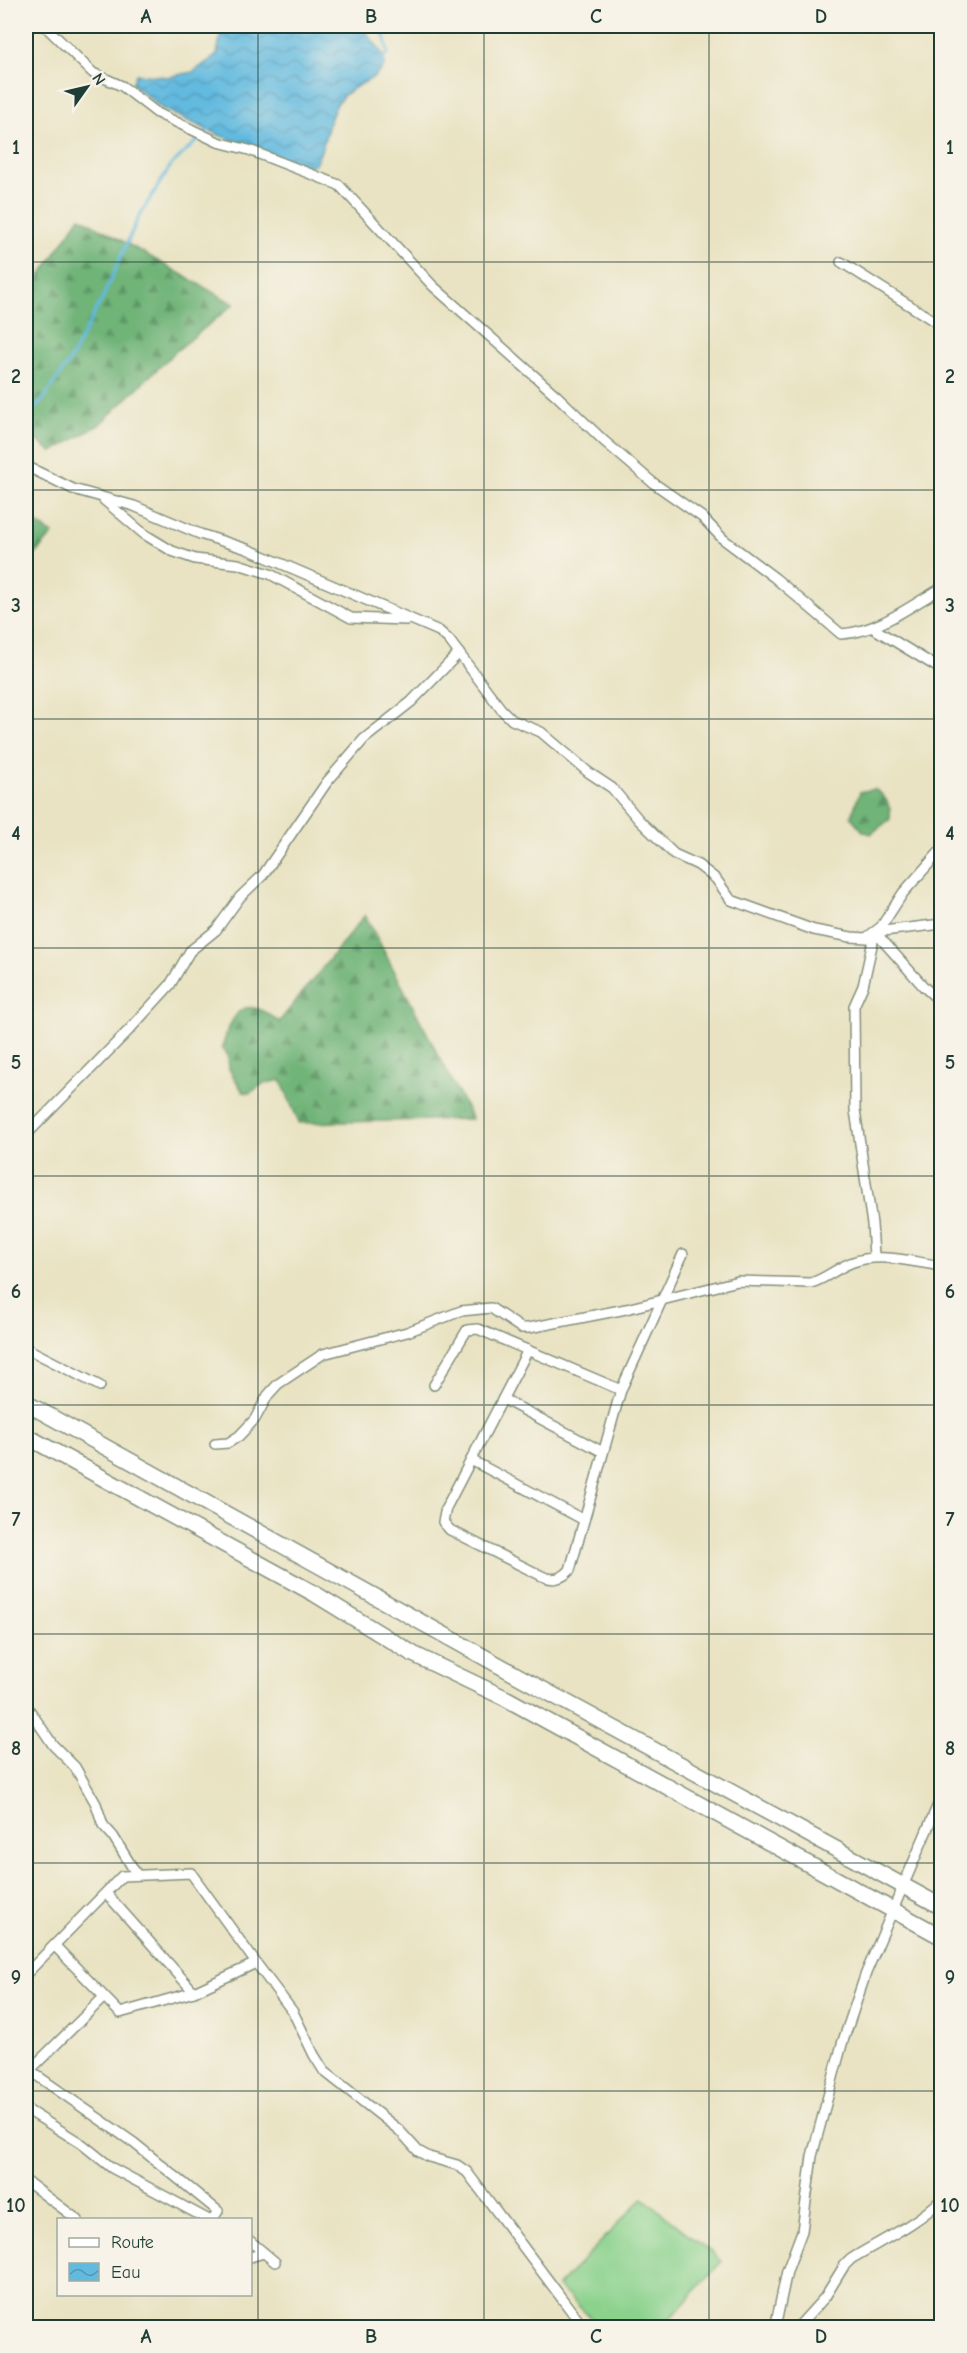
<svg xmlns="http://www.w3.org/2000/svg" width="967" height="2353" font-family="'Comic Neue',sans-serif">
<defs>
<pattern id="forest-firs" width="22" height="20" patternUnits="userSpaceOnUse" patternTransform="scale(1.5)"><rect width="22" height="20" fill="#70b478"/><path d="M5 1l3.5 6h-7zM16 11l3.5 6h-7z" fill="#5b9463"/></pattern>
<pattern id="water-waves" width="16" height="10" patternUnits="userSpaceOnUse" patternTransform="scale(1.5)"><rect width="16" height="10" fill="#62badf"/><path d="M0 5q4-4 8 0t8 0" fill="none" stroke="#5098b6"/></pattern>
</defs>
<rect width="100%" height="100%" fill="#f7f3e8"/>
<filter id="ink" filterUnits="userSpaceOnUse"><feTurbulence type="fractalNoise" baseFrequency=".0167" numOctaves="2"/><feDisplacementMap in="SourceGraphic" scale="12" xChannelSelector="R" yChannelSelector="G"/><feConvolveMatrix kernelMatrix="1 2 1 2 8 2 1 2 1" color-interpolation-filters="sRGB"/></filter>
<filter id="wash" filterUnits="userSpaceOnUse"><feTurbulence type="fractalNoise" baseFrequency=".008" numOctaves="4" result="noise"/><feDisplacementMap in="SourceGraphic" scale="24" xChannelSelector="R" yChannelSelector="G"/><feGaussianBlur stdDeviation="1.35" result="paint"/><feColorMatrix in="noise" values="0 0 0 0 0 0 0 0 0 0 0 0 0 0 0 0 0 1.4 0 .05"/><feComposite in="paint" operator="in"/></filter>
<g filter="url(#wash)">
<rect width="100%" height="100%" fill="#e9e3c3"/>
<g fill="url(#forest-firs)" stroke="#487856" stroke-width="1.5">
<polygon points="80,217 234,304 175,352 99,425 52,452 26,432 26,297"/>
<polygon points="26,517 53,534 26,565"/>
<path d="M874 789C885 795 892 806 890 819L871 834 863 831 851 817 860 792Z"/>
<path d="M365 915 472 1119 299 1123 281 1080 263 1084 250 1093 243 1092 229 1069 228 1055 222 1048C232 1012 243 992 279 1022Z"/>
</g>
<polygon fill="#8bd28d" stroke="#558860" stroke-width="1.5" points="643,2198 722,2261 663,2327 600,2327 558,2286"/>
<path fill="url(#water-waves)" stroke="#407c8a" stroke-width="1.5" d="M222 26H361L381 51 385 64C376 83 349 85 338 102 326 122 326 146 315 164L307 166 219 135 163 109 132 84 136 74 168 77 193 72 217 55Z"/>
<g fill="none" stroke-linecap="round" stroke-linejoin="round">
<g stroke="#62badf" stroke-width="3">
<polyline points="378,26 384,35 388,53 381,60"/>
<polyline points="26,415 42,401 70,360 104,295 138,218 171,165 211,128"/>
</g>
</g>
</g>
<g filter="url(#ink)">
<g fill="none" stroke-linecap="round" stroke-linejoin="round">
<defs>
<g id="minor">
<path d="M45 26 93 73 122 86 157 113 218 142 249 150 339 185 433 286 557 396 604 441 652 482 702 517 723 539 775 578 841 634C878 632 910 606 942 588"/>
<polyline points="841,262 942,326"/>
<polyline points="26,466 73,489 134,506 200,534 247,549 439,631 449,640 501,709 512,720 541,732 588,772 612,788 639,820 674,854 698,865 716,879 731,900 814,930 851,937 866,938 881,927 903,893 942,849"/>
<polyline points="104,500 144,534 172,551 195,559 238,564 270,574 351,618 406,620"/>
<polyline points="873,628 942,670"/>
<polyline points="875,932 924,987 942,1003"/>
<polyline points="875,932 942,924"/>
<polyline points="26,1135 129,1030 170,985 190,951 216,930 240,897 263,875 327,782 364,739 411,702 459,653"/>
<polyline points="874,1256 872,1224 855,1110 854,1006 863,986 875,932"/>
<polyline points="26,1348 100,1386"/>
<path d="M528 1350 446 1508 443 1522 450 1530 542 1576C552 1581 562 1579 570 1570L621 1390 683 1254"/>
<polyline points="434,1385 467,1330 478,1329 621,1390"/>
<polyline points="503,1399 603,1452"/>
<path d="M215 1444 228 1443 239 1436 255 1419 268 1395 278 1384 323 1354 407 1332 461 1311 491 1308 521 1328H529L626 1309 738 1281 811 1283C826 1279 838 1267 853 1262 880 1252 913 1262 942 1266"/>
<polyline points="471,1460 584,1520"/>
<polyline points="26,1705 53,1745 75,1767 96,1804 103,1825 113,1836 137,1875"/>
<polyline points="106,1893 194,1992"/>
<polyline points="256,1963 293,2012 314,2055 324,2071 399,2130 418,2151 429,2157 457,2165 467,2172 584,2328"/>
<polyline points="26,1974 122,1876 191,1873 256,1963 194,1992 120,2013 55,1946"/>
<polyline points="26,2068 134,2143 218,2211 212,2220"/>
<polyline points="29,2071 104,1997"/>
<polyline points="26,2109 82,2144 112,2168 209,2220"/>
<polyline points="26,2181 78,2220"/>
<polyline points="250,2241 275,2262"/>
<polyline points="250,2257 264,2253"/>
<polyline points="775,2328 787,2271 802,2231 812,2156 842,2044 866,1973 942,1795"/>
<path d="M797 2328 825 2297 844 2266 851 2259C882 2240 916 2225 942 2199"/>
</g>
<g id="highway">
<polyline points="26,1403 520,1677 942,1907"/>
<polyline points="26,1436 315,1594 413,1654 507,1699 942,1937"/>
</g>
</defs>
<use href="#minor" stroke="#84907c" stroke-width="12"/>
<use href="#highway" stroke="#84907c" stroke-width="18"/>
<use href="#minor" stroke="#fff" stroke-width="9"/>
<use href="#highway" stroke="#fff" stroke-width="15"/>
</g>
</g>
<path fill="none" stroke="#1f3d34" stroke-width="1.5" stroke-opacity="0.55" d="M258 26V2328M484 26V2328M709 26V2328M26 262H942M26 490H942M26 719H942M26 948H942M26 1176H942M26 1405H942M26 1634H942M26 1863H942M26 2091H942"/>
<rect width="967" height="2353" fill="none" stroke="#f7f3e8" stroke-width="66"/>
<rect x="57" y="2218" width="195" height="78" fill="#f7f3e8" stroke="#a1aaa0" stroke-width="1.5"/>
<rect x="69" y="2238" width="30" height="9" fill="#ffffff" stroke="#a1aaa0" stroke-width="1.5"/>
<text x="111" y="2248" font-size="18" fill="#1f3d34">Route</text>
<rect x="69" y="2263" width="30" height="18" fill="url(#water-waves)" stroke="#a1aaa0" stroke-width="1.5"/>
<text x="111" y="2278" font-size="18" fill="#1f3d34">Eau</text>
<g transform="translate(87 87) rotate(56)" stroke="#f7f3e8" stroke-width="4.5" paint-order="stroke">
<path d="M0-4.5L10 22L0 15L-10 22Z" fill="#1f3d34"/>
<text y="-9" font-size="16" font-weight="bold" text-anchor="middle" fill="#1f3d34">N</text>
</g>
<rect x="33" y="33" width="901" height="2287" fill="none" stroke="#1f3d34" stroke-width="2"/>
<g font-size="20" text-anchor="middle" font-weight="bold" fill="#1f3d34">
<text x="146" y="23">A</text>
<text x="371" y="23">B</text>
<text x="596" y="23">C</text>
<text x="821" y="23">D</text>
<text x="16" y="154">1</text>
<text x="950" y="154">1</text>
<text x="16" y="383">2</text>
<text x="950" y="383">2</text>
<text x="16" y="612">3</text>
<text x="950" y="612">3</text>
<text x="16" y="840">4</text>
<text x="950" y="840">4</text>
<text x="16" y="1069">5</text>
<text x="950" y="1069">5</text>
<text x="16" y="1298">6</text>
<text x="950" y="1298">6</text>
<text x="16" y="1526">7</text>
<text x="950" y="1526">7</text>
<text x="16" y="1755">8</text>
<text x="950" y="1755">8</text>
<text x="16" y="1984">9</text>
<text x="950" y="1984">9</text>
<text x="16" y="2212">10</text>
<text x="950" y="2212">10</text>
<text x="146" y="2343">A</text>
<text x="371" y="2343">B</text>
<text x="596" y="2343">C</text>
<text x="821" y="2343">D</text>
</g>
</svg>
